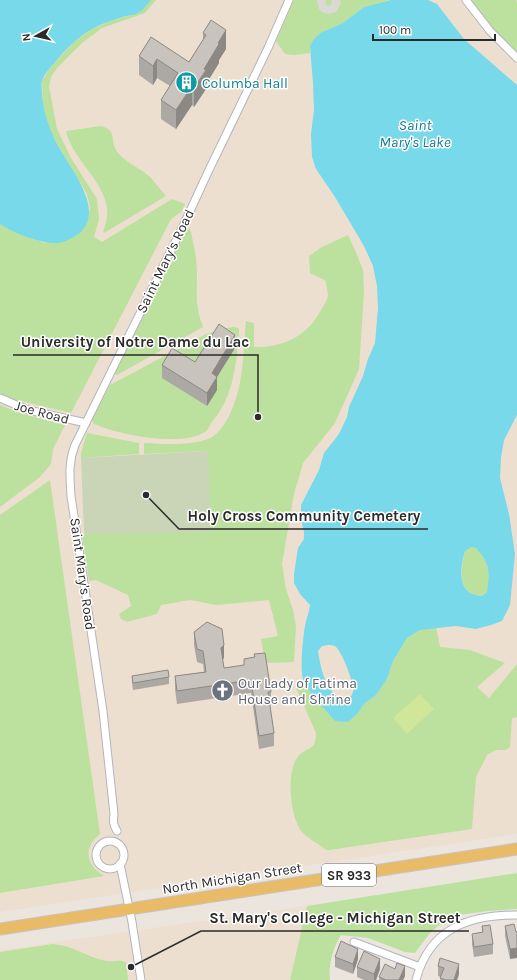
<svg xmlns="http://www.w3.org/2000/svg" width="517" height="980" font-family="Karla,sans-serif">
<rect width="100%" height="100%" fill="#ece5de"/>
<g fill="#eddfcf">
<polygon points="0,0 517,0 517,834 0,912"/>
<polygon points="307,906 290,980 0,980 0,950"/>
</g>
<g fill="#bce09e">
<polygon points="151,0 156,0 145,13 102,28 82,43 58,67 51,77 49,86 57,129 71,158 97,199 99,219 94,237 102,242 172,199 185,204 181,212 171,219 71,413 12,399 0,393 0,224 25,236 45,243 88,220 90,208 87,194 55,140 48,125 43,104 42,81 50,68 74,42 92,29 113,20 139,13"/>
<polygon points="294,0 390,0 364,7 343,23 322,32 310,46 310,53 294,55 285,54 276,41"/>
<polygon points="470,0 516,0 517,3 517,54 494,31"/>
<path d="M101 126C117 130 110 139 116 150 122 161 141 168 150 177 156 183 160 190 166 196L104 233 103 231C122 192 74 166 66 131Z"/>
<path d="M187 228 190 229C194 244 197 259 197 275 197 296 195 307 203 327L117 375 115 373Z"/>
<path d="M348 235 355 250 363 270 364 291 359 369 335 423 303 463 294 494 282 564 286 589 293 610 296 626 294 662 265 663 261 639 278 636 269 600 216 605 190 600 161 605 157 614 127 622 121 619 119 614 131 606 128 595 96 580 89 581 82 536 208 451 144 454V443C164 444 189 446 208 439 226 432 237 400 240 382 244 362 244 341 246 321L254 323V347C282 348 308 336 321 310 323 306 327 301 328 296 328 292 326 286 326 281L310 273 309 256 322 247Z"/>
<path d="M235 327 239 329C237 362 234 396 212 422 210 425 208 430 205 432 181 447 119 435 94 424L92 420 110 385 204 335 220 329Z"/>
<polygon points="0,405 23,414 65,425 53,449 51,464 40,477 0,507"/>
<polygon points="87,433 139,443 139,454 81,458 81,453"/>
<path d="M50 480 100 834C97 837 93 840 91 844 84 858 93 869 104 876L0 893V515Z"/>
<path d="M471 547 476 548C490 563 490 571 487 592L482 596C456 595 461 568 465 551Z"/>
<path d="M436 627 440 647 470 650 505 663 477 687 489 698 517 664V717L512 718 510 747 506 750H496L487 755 476 777 472 829 329 850H326C319 844 309 839 303 833 290 819 286 774 297 758 305 746 316 753 316 733L296 688 303 682 335 721 358 713 364 704 376 695 387 679 393 661 407 638 420 630Z"/>
<path d="M517 873V909L488 911 450 916 430 933 415 953 405 952 368 938 341 935C333 948 328 965 330 980H290L307 906Z"/>
<path d="M53 944C72 945 88 958 107 961 114 962 119 959 126 962L128 980H0V952Z"/>
</g>
<polygon fill="#c9d5b6" points="208,451 211,532 84,534 81,458"/>
<polygon fill="#d0e79a" points="420,694 434,709 407,734 393,718"/>
<polygon fill="#ddd8d5" points="317,0 326,0 325,4 328,6 332,4 331,0 340,0 341,3 336,12 328,14 322,12 319,9"/>
<g fill="#77d9e9" fill-rule="evenodd">
<path d="M0 0H151C147 4 143 11 138 13 135 15 130 15 126 16 115 19 103 23 92 29 78 37 66 49 56 61 51 67 44 74 42 81 41 84 42 90 42 93 43 110 48 125 55 140 70 170 119 223 63 242 48 247 13 233 0 224Z"/>
<path d="M391 0H428L437 4 464 39 517 85V415L504 440 501 457 500 478 509 514 515 554 510 605 502 621 491 625 476 629 456 626 420 630 407 638 393 661 387 679 376 695 364 704 358 713 348 722 335 721C327 711 309 693 304 682 299 672 303 638 305 626 306 619 309 613 310 605L300 594 294 583V574L298 548 304 539V532L301 519V505L319 470 324 453 339 434 347 417 349 407 363 376 368 359 375 343 378 308 377 286 373 266 364 246 335 197 316 169 312 157 311 134 314 110 313 83 310 46 314 39 322 32 343 23 364 7ZM471 547 476 548C490 563 490 571 487 592L482 596C456 595 460 568 465 551ZM328 645C330 645 333 645 335 646 342 651 353 681 353 689 354 694 350 697 348 700 326 698 321 669 318 651L322 646Z"/>
</g>
<g fill="none" stroke-linecap="round" stroke-linejoin="round">
<defs>
<g id="minor">
<polyline points="466,0 490,31 517,58"/>
<polyline points="0,398 28,410 86,423"/>
<path d="M117 831C113 825 113 821 114 814L103 711 71 496C70 477 68 463 75 445L185 222 208 172 268 48 289 0"/>
<circle cx="110" cy="855" r="14"/>
<polyline points="120,864 132,922 141,980"/>
<polyline points="354,942 420,967"/>
<path d="M416 980C429 929 468 915 517 915"/>
</g>
<polyline id="primary" points="0,929 517,849"/>
</defs>
<use href="#minor" stroke="#b2b5be" stroke-width="9"/>
<use href="#primary" stroke="#c4c4c4" stroke-width="13"/>
<use href="#minor" stroke="#fff" stroke-width="7"/>
<use href="#primary" stroke="#eabb66" stroke-width="11"/>
</g>
<g fill="#aca8a3">
<polygon points="203,33 226,49 219,60 219,63 206,84 206,89 194,107 192,105 176,129 161,119 161,100 170,86 157,78 153,85 139,75 139,56 189,62 203,40"/>
<polygon points="235,348 217,377 217,390 207,406 162,378 162,365 195,362"/>
<polygon points="194,632 224,658 222,659 224,668 244,665 244,659 254,657 254,654 271,692 271,705 270,705 274,733 274,746 259,749 251,693 177,704 175,689 175,676 204,672 203,664 197,662 194,645"/>
<polygon points="132,676 169,677 169,684 133,690 132,683"/>
<polygon points="514,924 510,959 505,936 505,926"/>
<polygon points="482,926 493,944 493,954 474,957 472,944 472,934 482,932"/>
<polygon points="335,957 358,959 353,974 335,967"/>
<polygon points="440,958 459,974 457,980 440,980 441,977 438,976 438,966"/>
<polygon points="357,967 380,969 376,980 364,980 357,977"/>
<polygon points="405,976 403,980 379,980 379,977"/>
</g>
<g fill="#8c8884">
<polygon points="226,30 226,49 219,60 219,63 206,84 206,89 194,107 194,88 204,69 218,43"/>
<polygon points="157,59 157,78 153,85 153,66"/>
<polygon points="192,86 192,105 176,129 176,110"/>
<polygon points="235,335 235,348 217,377 217,390 207,406 207,393 212,373"/>
<polygon points="224,645 224,658 221,661 221,648"/>
<polygon points="517,948 517,958 510,959 510,949"/>
<polygon points="358,949 358,959 353,974 353,964"/>
<polygon points="380,959 380,969 376,980 374,980 374,974"/>
<polygon points="459,964 459,974 457,980 454,980"/>
<polygon points="405,966 405,976 403,980 399,980"/>
</g>
<g fill="#c8c3bd" stroke="#8c8884">
<polygon points="211,20 226,30 218,43 219,44 204,69 206,70 194,88 192,86 176,110 161,100 178,73 157,59 153,66 139,56 151,37 189,62 206,35 203,33"/>
<polygon points="219,324 235,335 212,373 217,377 207,393 162,365 172,348 195,362"/>
<polygon points="207,622 222,629 224,645 221,648 224,668 244,665 244,659 255,657 254,654 265,653 271,692 268,692 274,733 259,736 251,680 177,691 175,676 206,672 203,651 197,649 194,632"/>
<polygon points="168,670 169,677 133,683 132,676"/>
<polygon points="514,924 516,932 517,931 517,948 510,949 505,926"/>
<polygon points="490,925 493,944 474,947 472,934 483,932 482,926"/>
<polygon points="341,941 358,949 353,964 335,957"/>
<polygon points="364,951 380,959 374,974 357,967"/>
<polygon points="440,958 459,964 454,980 446,980 440,978 444,968 438,966"/>
<polygon points="397,963 405,966 399,980 386,980 379,977 385,964 395,969"/>
</g>
<defs>
<symbol id="building-disc" viewBox="-11 -11 22 22"><circle r="9.5" fill="#0f9aa8" stroke="#fff"/><path d="M-4-6H4V6H1V3H-1V6H-4ZM-2.5-4.3h1.7v1.8h-1.7ZM.8-4.3h1.7v1.8H.8ZM-2.5-1h1.7V.8h-1.7ZM.8-1h1.7V.8H.8Z" fill="#fff"/></symbol>
<symbol id="church-disc" viewBox="-11 -11 22 22"><circle r="9.5" fill="#6b7280" stroke="#fff"/><path d="M-1.2-6h2.4v3.5h3.3v2.4h-3.3V6h-2.4V-.1h-3.3v-2.4h3.3Z" fill="#fff"/></symbol>
</defs>
<g fill-rule="evenodd">
<use href="#building-disc" x="174" y="70" width="25" height="25"/>
<use href="#church-disc" x="210" y="678" width="25" height="25"/>
</g>
<g text-anchor="middle" stroke-width="3" stroke-linejoin="round" paint-order="stroke">
<rect fill="#fff" stroke="#6b6b6b" stroke-width="1" x="322" y="864" width="54" height="22" rx="3"/>
<g font-size="13" font-weight="bold" fill="#2b2b2b">
<text x="349" y="880">SR 933</text>
</g>
<g font-size="14" fill="#0d838f" stroke="#fff" text-anchor="start">
<text x="202" y="88">Columba Hall</text>
</g>
<g font-size="14" fill="#2b2b2b" stroke="#fff">
<text transform="translate(165 261) rotate(-64)" y="5">Saint Mary's Road</text>
<text transform="translate(42 412) rotate(15)" y="5">Joe Road</text>
<text transform="translate(83 574) rotate(82)" y="5">Saint Mary's Road</text>
<text transform="translate(232 878) rotate(-9)" y="5">North Michigan Street</text>
</g>
<g font-size="14" fill="#5b616d" stroke="#fff" text-anchor="start">
<text x="238" y="688">Our Lady of Fatima<tspan x="238" dy="16">House and Shrine</tspan></text>
</g>
<g font-size="15" font-style="italic" fill="#147a97" stroke="#fff">
<text x="415" y="130">Saint<tspan x="415" dy="17">Mary's Lake</tspan></text>
</g>
</g>
<path fill="none" stroke="#2b2b2b" stroke-width="1.5" d="M258 417L258 355H13M146 495L179 529H428M131 967L201 931H469"/>
<g fill="#2b2b2b" stroke="#fff" stroke-width="1.5">
<circle cx="258" cy="417" r="4"/>
<circle cx="146" cy="495" r="4"/>
<circle cx="131" cy="967" r="4"/>
</g>
<g font-size="15" text-anchor="middle" font-weight="bold" fill="#2b2b2b" stroke="#fff" stroke-width="3" stroke-linejoin="round" paint-order="stroke">
<text x="135" y="347">University of Notre Dame du Lac</text>
<text x="304" y="521">Holy Cross Community Cemetery</text>
<text x="335" y="923">St. Mary's College - Michigan Street</text>
</g>
<g transform="translate(36 36) rotate(262)" stroke="#ffffff" stroke-width="3" paint-order="stroke">
<path d="M0-3L7 15L0 10L-7 15Z" fill="#2b2b2b"/>
<text y="-6" font-size="11" font-weight="bold" text-anchor="middle" fill="#2b2b2b">N</text>
</g>
<path d="M373 34v6h122v-6" fill="none" stroke="#2b2b2b" stroke-width="2"/>
<text x="379" y="34" font-size="12" fill="#2b2b2b" stroke="#ffffff" stroke-width="3" paint-order="stroke">100 m</text>
</svg>
